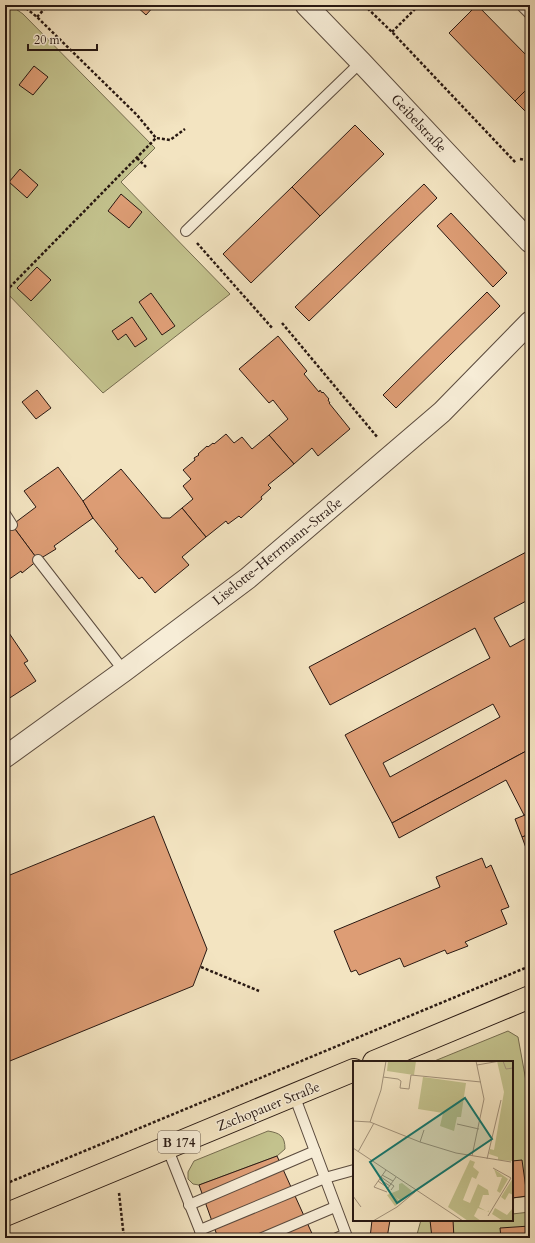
<svg xmlns="http://www.w3.org/2000/svg" width="535" height="1243" font-family="Cardo,serif">
<rect width="100%" height="100%" fill="#f3e4c1"/>
<filter id="stains"><feTurbulence type="fractalNoise" baseFrequency=".005" numOctaves="4"/><feColorMatrix values="0 0 0 0 .2 0 0 0 0 .09 0 0 0 0 .02 0 0 0 .5 -.17"/></filter>
<radialGradient id="worn" r=".72"><stop offset=".6" stop-color="#630" stop-opacity="0"/><stop offset="1" stop-color="#630" stop-opacity=".3"/></radialGradient>
<g fill="#c3c28d" stroke="#766d50">
<polygon points="5,5 10,5 23,14 155,148 121,182 230,294 103,393 5,291"/>
<polygon points="508,1031 518,1037 530,1103 530,1196 512,1198 512,1062 432,1062"/>
<path d="M268 1131C280 1133 285 1136 285 1149L277 1156 199 1185 193 1184 188 1179V1172L194 1161Z"/>
<polygon points="530,1212 530,1238 416,1238 421,1220 512,1220 512,1214"/>
</g>
<g fill="#dd9d75" stroke="#281812" fill-rule="evenodd">
<polygon points="135,5 155,5 146,15"/>
<polygon points="477,5 530,59 530,86 515,101 449,33"/>
<polygon points="34,66 48,77 33,95 19,85"/>
<polygon points="530,86 530,116 515,101"/>
<polygon points="355,125 384,154 320,216 292,187"/>
<polygon points="20,169 38,185 27,198 9,182"/>
<polygon points="424,184 437,198 309,321 295,307"/>
<polygon points="292,187 320,216 251,283 223,254"/>
<polygon points="121,194 142,212 129,228 108,211"/>
<polygon points="451,213 507,273 493,287 437,226"/>
<polygon points="37,267 51,280 31,301 17,288"/>
<polygon points="487,292 500,306 396,408 383,395"/>
<polygon points="151,293 175,326 162,335 139,302"/>
<polygon points="132,317 147,339 135,347 126,334 118,340 112,331"/>
<polygon points="278,336 307,371 304,374 319,392 320,390 322,393 323,392 329,399 328,400 330,403 329,403 350,429 318,456 312,448 294,464 269,435 288,419 273,400 269,403 239,369"/>
<polygon points="37,390 51,408 36,419 22,402"/>
<polygon points="226,434 234,443 242,437 252,449 269,435 294,464 268,485 271,488 261,497 262,499 241,518 239,516 228,524 226,521 206,537 182,508 193,499 183,486 191,479 183,470 195,460 194,458 199,455 198,454 207,446 208,447 213,443 214,444"/>
<polygon points="58,467 83,501 93,518 54,546 56,549 38,560 12,525 36,507 24,491"/>
<polygon points="121,469 162,518 170,518 182,508 206,537 182,557 189,565 155,593 142,577 139,579 115,551 118,549 93,518 83,501"/>
<polygon points="12,525 38,560 22,573 21,571 5,582 5,530"/>
<path d="M530 550V599L494 618 510 647 530 636V749L392 823 345 735 490 658 475 628 330 705 309 667ZM493 704 500 717 390 777 383 763Z"/>
<polygon points="7,630 28,661 24,663 36,681 5,701 5,631"/>
<polygon points="530,749 530,813 524,815 506,780 399,838 392,823"/>
<polygon points="530,813 530,834 522,837 515,819"/>
<polygon points="154,816 207,949 193,986 5,1063 5,877"/>
<polygon points="530,834 530,859 522,837"/>
<polygon points="482,858 486,868 491,865 509,907 501,910 507,924 465,942 468,946 447,954 445,950 404,967 400,958 359,975 356,970 351,972 334,931 440,887 436,877"/>
<polygon points="277,1156 314,1238 218,1238 199,1185"/>
<polygon points="522,1160 527,1196 512,1198 512,1161"/>
<polygon points="372,1220 390,1220 387,1238 370,1238"/>
<polygon points="430,1220 453,1220 454,1238 432,1238"/>
<polygon points="530,1226 530,1238 501,1238 500,1228"/>
</g>
<g fill="none" stroke-linecap="round" stroke-linejoin="round">
<defs>
<g id="service">
<polyline points="523,5 523,7 530,14"/>
<polyline points="186,231 361,62"/>
<polyline points="5,514 12,525"/>
<polyline points="38,560 124,671"/>
<polyline points="294,1095 346,1234 337,1238"/>
<polyline points="167,1147 203,1238"/>
<polyline points="189,1205 315,1151"/>
<polyline points="200,1230 325,1178 354,1170"/>
<polyline points="262,1238 335,1207"/>
</g>
<g id="minor">
<polyline points="306,5 361,62 530,242"/>
<polyline points="5,757 124,671 248,578 442,412 530,322"/>
</g>
<g id="primary">
<polyline points="374,1062 530,997"/>
<polyline points="5,1215 354,1070"/>
</g>
</defs>
<use href="#service" stroke="#5b4b3e" stroke-width="12"/>
<use href="#minor" stroke="#5b4b3e" stroke-width="23"/>
<use href="#primary" stroke="#281812" stroke-width="24"/>
<g stroke="#281812" stroke-width="2.5" stroke-dasharray="3 2" stroke-linecap="butt">
<polyline points="22,5 37,17 137,115 156,138 170,140 185,129"/>
<polyline points="364,5 392,32 516,163"/>
<polyline points="37,17 48,5"/>
<polyline points="392,32 419,5"/>
<polyline points="137,158 146,167"/>
<polyline points="520,159 530,161"/>
<polyline points="197,243 273,329"/>
<polyline points="5,289 10,287 156,138"/>
<polyline points="282,323 378,438"/>
<polyline points="201,967 259,991"/>
<polyline points="5,1184 530,966"/>
<polyline points="119,1193 124,1238"/>
</g>
<use href="#service" stroke="#f7edd7" stroke-width="10"/>
<use href="#minor" stroke="#f7edd7" stroke-width="21"/>
<use href="#primary" stroke="#f3e4c1" stroke-width="22"/>
</g>
<g text-anchor="middle" stroke-width="3" stroke-linejoin="round" paint-order="stroke">
<rect fill="#f7edd7" stroke="#66584d" stroke-width="1" x="158" y="1131" width="42" height="22" rx="3"/>
<g font-size="13" font-weight="bold" fill="#281812">
<text x="179" y="1147">B 174</text>
</g>
<g font-size="14" fill="#281812" stroke="#f7edd7">
<text transform="translate(419 123) rotate(47)" y="5">Geibelstraße</text>
<text transform="translate(277 551) rotate(-39)" y="5">Liselotte-Herrmann-Straße</text>
<text transform="translate(268 1106) rotate(-22)" y="5">Zschopauer Straße</text>
</g>
</g>
<g transform="translate(353 1061)">
<rect width="160" height="160" fill="#f3e4c1"/>
<path d="M35 0H63L61 14 34 10ZM144 0H160V100L145 99V96L136 93 137 88 141 89 151 31ZM70 16 113 22 108 56H104L101 70 87 65 90 52 65 48ZM117 99 122 101 120 106 126 111 123 118 119 116 110 139 117 142 125 123 135 129 136 134H130L126 146 135 151 136 149V151L125 147 121 155 128 160H115L95 146ZM141 108 155 118 147 132 144 130 149 116H144ZM160 117V134L156 132 152 139 148 136ZM49 122 59 130 48 140 43 136 47 141 42 145 34 134 46 129V123ZM142 147 154 154 160 147 159 160H150L139 153Z" fill="#c3c28d"/>
<path fill="none" stroke="#a2927b" stroke-width="1" d="M150 0 153 8 160 7M124 4 147 0M30 16 45 18 48 20 47 27 56 28 58 14 128 21M0 60 17 61 67 81 103 92 158 101M17 61 28 29 33 0M104 63 126 68M67 81 71 69M0 87 110 160M5 91 21 62M119 95 131 38 123 0M134 98 148 39M33 109 21 126 34 131M29 114 40 120M28 116 41 125 38 129M26 118 37 125M25 120 35 127 43 116M0 135 8 146M135 155 158 117 140 107M20 160 44 146 62 131"/>
<path fill="#0f766e" fill-opacity="0.15" stroke="#0f766e" stroke-width="2" d="M112 37 139 78 44 142 17 101Z"/>
<rect width="160" height="160" fill="none" stroke="#281812" stroke-width="2"/>
</g>
<rect width="535" height="1243" fill="none" stroke="#f3e4c1" stroke-width="20"/>
<rect x="6" y="6" width="523" height="1231" fill="none" stroke="#281812" stroke-width="2"/>
<rect x="10" y="10" width="515" height="1223" fill="none" stroke="#281812"/>
<path d="M28 44v6h69v-6" fill="none" stroke="#281812" stroke-width="2"/>
<text x="34" y="44" font-size="12" fill="#281812" stroke="#f7edd7" stroke-width="3" paint-order="stroke">20 m</text>
<rect width="100%" height="100%" filter="url(#stains)"/>
<rect width="100%" height="100%" fill="url(#worn)"/>
</svg>
